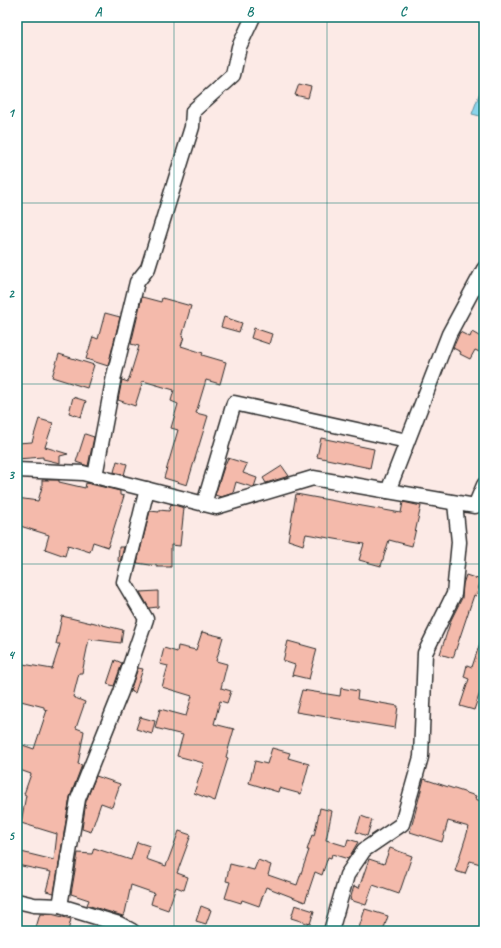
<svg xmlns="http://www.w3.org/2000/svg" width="501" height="948" font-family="Caveat,sans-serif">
<rect width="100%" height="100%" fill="#fceae6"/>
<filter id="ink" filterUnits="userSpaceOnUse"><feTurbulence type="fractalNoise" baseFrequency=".025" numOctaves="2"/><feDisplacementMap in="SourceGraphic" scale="8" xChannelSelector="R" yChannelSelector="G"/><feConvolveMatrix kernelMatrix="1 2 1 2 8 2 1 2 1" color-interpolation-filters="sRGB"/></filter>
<g filter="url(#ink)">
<polygon fill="#8ad4eb" stroke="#64909e" points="484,81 484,117 472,114"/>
<g fill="#f4baab" stroke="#2b2b2b">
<polygon points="299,84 311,87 308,98 295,95"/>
<polygon points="142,297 161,302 162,298 191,306 182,337 184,337 181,346 203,353 202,355 226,362 220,384 206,380 196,413 208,416 187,485 164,478 178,430 171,428 178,404 171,401 174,390 143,381 135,406 118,400 122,380 128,382 139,346 131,344"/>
<polygon points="105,313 120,317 108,366 86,359 93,337 98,339"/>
<polygon points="224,317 242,323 239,332 221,327"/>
<polygon points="254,328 272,334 269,344 251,338"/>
<polygon points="460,332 470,337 472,332 484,339 484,354 475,350 470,359 460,354 461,352 453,348"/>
<polygon points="59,354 94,365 87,388 52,377"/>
<polygon points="73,397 86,401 81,417 69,413"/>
<polygon points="39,419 53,423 45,447 68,454 60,456 60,463 43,459 43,457 17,459 17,443 32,442"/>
<polygon points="85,434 94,437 88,466 76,462"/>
<polygon points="321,438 374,449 370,468 317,457"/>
<polygon points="228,458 247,464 243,473 257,478 254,487 252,487 236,482 233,493 221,497 215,495 224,467"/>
<polygon points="117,461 127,464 124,475 114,472"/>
<polygon points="282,466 289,476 266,483 263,478"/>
<polygon points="42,480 59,480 59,482 85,488 86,483 120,491 120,495 124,496 108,547 93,542 90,552 68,545 65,556 45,549 49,535 17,525 17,498 38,501 42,487"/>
<polygon points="296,494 401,513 403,502 421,506 412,546 389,540 381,566 359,560 364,544 306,534 303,545 288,540"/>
<polygon points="171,504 184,508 180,546 171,545 171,567 157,567 157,566 137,563 150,511 159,512 159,510 169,511"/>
<polygon points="119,547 124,547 120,562 118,561"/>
<polygon points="466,575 481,580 476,596 474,595 453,658 440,654 451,620 462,598 463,584"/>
<polygon points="158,591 158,607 149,608 140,592"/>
<polygon points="62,616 91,623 91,622 123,630 121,643 89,639 82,673 79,673 73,697 85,702 76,728 84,731 78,764 82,765 70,797 54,893 46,891 51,872 17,865 17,851 54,860 57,834 21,823 26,795 24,794 31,774 17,769 17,743 34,749 47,710 44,709 44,707 17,700 17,663 52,669 60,644 56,644"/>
<polygon points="202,632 223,637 216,661 227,664 221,688 231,691 227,703 220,701 214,724 234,729 226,757 228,758 215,801 194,793 204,763 177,756 183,735 155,728 160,709 186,716 192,696 162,687 168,666 160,664 164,648 177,652 178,646 196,650"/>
<polygon points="482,637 484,638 484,681 474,710 460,706 469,679 464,677 467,665 472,667"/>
<polygon points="288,641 317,649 309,679 292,675 295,665 283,661"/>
<polygon points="115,660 122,663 114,686 107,684"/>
<polygon points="138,668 143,669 135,693 130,691"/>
<polygon points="341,688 358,691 357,699 398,706 395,728 296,712 302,690 340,696"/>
<polygon points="140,717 155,721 152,734 136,729"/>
<polygon points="272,748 290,753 288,758 309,764 301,794 279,788 278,792 249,783 255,761 267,764"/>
<polygon points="96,776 120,784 112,807 101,803 91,832 82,829 86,801"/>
<polygon points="424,779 476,796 475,799 484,802 484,865 470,861 465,874 455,871 469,827 448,821 442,842 410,832"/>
<polygon points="320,808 332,811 326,840 346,846 348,839 358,842 348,859 332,854 331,858 328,857 322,875 315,872 305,902 266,887 259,906 242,900 241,903 225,898 230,882 226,881 230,864 254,870 258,860 271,865 268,875 297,885 309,850 307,850 312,835 314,836"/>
<polygon points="361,816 372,820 367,836 356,832"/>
<polygon points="179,831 191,835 177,873 188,877 184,890 176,887 168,910 151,904 154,893 131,885 125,913 123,916 87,905 89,900 71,894 78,853 92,854 94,848 131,860 137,842 150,846 146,859 166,866"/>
<polygon points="390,848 412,856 399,894 373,885 366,905 350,900 354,886 359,888 369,859 384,864"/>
<polygon points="295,905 314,911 310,924 291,918"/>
<polygon points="201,906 211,910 206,924 196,921"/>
<polygon points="365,909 388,916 383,931 358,931"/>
<polygon points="40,914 51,914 71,919 68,931 35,931"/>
</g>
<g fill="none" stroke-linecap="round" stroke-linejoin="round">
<defs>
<g id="street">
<polyline points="17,470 83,473 216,507 313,478 475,506 484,485"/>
<polyline points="95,476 114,376 137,282 148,268 192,127 193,111 233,75 239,47 253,17"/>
<polyline points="388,491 449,334 484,269"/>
<polyline points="204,504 234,403 407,441"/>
<polyline points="17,901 34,905 60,906"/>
<polyline points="132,931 119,924 60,906 78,799 121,692 146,619 124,582 147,489"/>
<polyline points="331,931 347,875 364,850 402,824 421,757 425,653 454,594 459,542 455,503"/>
</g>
</defs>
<use href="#street" stroke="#2b2b2b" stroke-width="17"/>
<use href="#street" stroke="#fff" stroke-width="14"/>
</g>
</g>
<path fill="none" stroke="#0f766e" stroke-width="1" stroke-opacity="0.55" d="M174 17V931M327 17V931M17 203H484M17 384H484M17 564H484M17 745H484"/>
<rect width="501" height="948" fill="none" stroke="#fff" stroke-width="44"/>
<rect x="22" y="22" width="457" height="904" fill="none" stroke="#0f766e" stroke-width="1.5"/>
<g font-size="13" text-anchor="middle" font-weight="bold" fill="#0f766e">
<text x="98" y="16">A</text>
<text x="250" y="16">B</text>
<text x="403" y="16">C</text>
<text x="11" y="117">1</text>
<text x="11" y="298">2</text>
<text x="11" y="479">3</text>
<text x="11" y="659">4</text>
<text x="11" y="840">5</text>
</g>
</svg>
